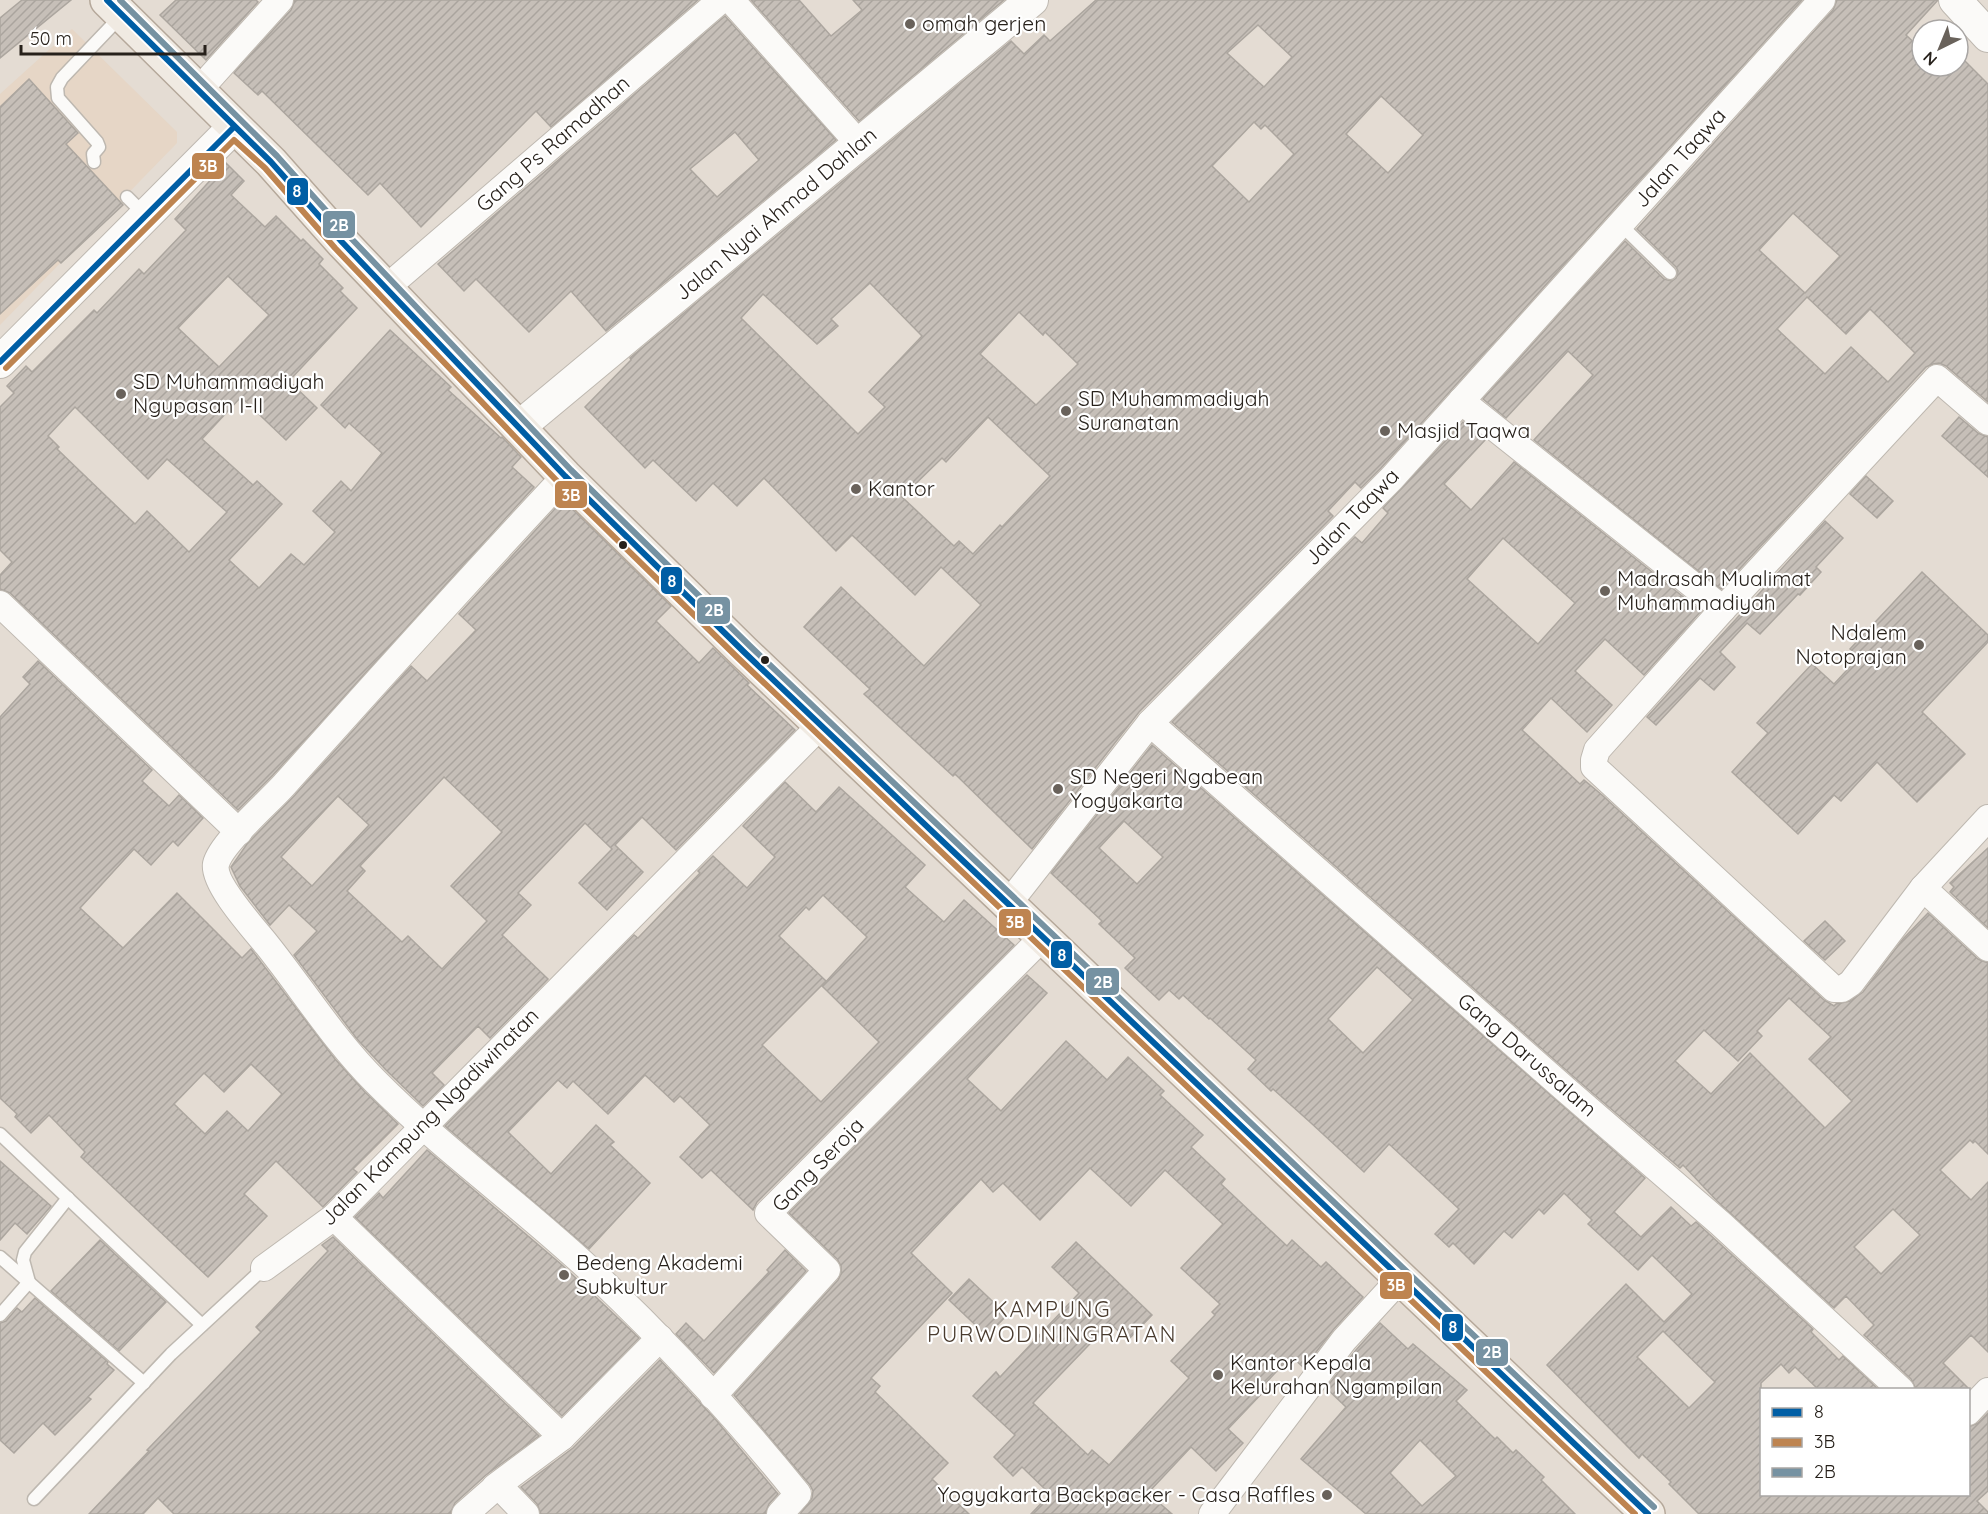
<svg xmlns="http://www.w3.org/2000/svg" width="1988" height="1514" font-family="Quicksand,sans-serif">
<defs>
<pattern id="building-hatch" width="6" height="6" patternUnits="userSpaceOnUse" patternTransform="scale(1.5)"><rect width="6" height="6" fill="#c6bfb8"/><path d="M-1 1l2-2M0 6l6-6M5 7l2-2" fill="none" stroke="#aaa49e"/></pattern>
</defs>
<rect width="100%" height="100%" fill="#e4dcd3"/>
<polygon fill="#e6d6c6" points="72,29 177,132 177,143 0,325 0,94"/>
<g fill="url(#building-hatch)" stroke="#aca69f" stroke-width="1.5" fill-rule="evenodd">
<polygon points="22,0 71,0 0,58 0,18"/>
<polygon points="176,0 256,0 258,2 206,60 160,15"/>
<polygon points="295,0 698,0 551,127 536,111 421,227 380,183 368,195 262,91 258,95 234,73 291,10"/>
<polygon points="751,0 799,0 831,36 862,10 853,0 1004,0 859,121"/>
<path d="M1096 0H1802L1381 468 1361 488 1355 482 1328 511 1333 516 1139 712 1032 849 955 774 953 776 864 694 870 689 804 627 841 587 924 666 981 605 941 567 915 595 852 535 836 551 764 478 737 506 713 483 696 501 653 460 645 468 585 407 631 360 630 358 1011 41 1024 54 1044 35 1050 41ZM1258 25 1292 57 1264 87 1227 53ZM1381 96 1423 135 1388 173 1346 134ZM1254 122 1261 129 1265 125 1294 154 1249 202 1212 166ZM870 283 922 336 869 392 885 407 858 434 741 318 763 294 817 344 838 326 831 319ZM1019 312 1043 335 1045 332 1078 364 1036 405 980 354ZM988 417 1050 476 1002 527 1000 525 973 554 959 541 954 546 902 497 942 458 946 462Z"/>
<path d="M1837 0H1938L1906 35 1922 50V66H1938L1949 76 1964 60 1988 84V402L1946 366 1939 363 1933 364 1926 367 1721 589 1534 440 1593 375 1568 351 1506 418 1483 399 1625 241 1664 279 1672 281 1676 278 1678 271 1676 267 1637 229 1833 10ZM1793 213 1840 256 1805 293 1759 250ZM1807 297 1846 334 1870 309 1915 353 1888 382 1851 347 1825 374 1777 329Z"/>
<path d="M725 16 836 140 606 331 571 291 529 332 476 279 464 291 438 264ZM735 132 759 160 717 197 690 169Z"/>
<polygon points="29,79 78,133 66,144 123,205 61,263 58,260 0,314 0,107"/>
<path d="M226 163 244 181 231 195 265 227 276 216 301 241 303 239 323 259 319 264 343 288 340 291 357 308 289 381 317 408 286 440 241 397 202 439 253 485 257 481 282 504 229 560 259 588 291 554 304 565 335 532 313 511 341 481 351 491 382 453 349 423 345 428 321 405 390 330 451 387 448 390 501 438 502 437 521 457 512 467 534 487 273 775 238 810 10 593 0 589V575L12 562 0 550V407L14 393 7 386 26 366 32 372 94 310 97 313 139 269 144 274 186 230 175 219ZM228 276 269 315 219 367 178 328ZM75 407 148 479 167 459 227 512 189 552 147 511 135 524 57 449 59 447 48 436Z"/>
<polygon points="1959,417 1978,433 1988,437 1988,477 1942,436"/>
<path d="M1463 422 1485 440 1444 484 1471 510 1514 462 1701 611 1644 675 1605 639 1575 671 1612 705 1587 732 1551 698 1522 730 1580 784 1584 780 1602 795 1824 1000 1834 1006 1836 1004 1850 1001 1863 992 1903 939 1928 913 1978 959 1988 963V1154L1975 1141 1973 1143 1970 1140 1940 1170 1971 1200 1988 1182V1352L1971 1335 1943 1363 1969 1389 1968 1390 1916 1389 1911 1379 1864 1335 1874 1325 1846 1296 1834 1308 1717 1201 1683 1165 1680 1168 1575 1078 1172 722 1355 537 1362 543 1388 513 1383 508ZM1503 538 1575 603 1538 644 1467 579ZM1789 998 1831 1037 1809 1059 1852 1101 1825 1128 1750 1053 1711 1094 1675 1061 1704 1030 1738 1061 1762 1036 1757 1031ZM1893 1209 1920 1235 1881 1274 1854 1247Z"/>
<polygon points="1866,476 1893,501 1877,518 1850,494"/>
<path d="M563 500 671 606 656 621 699 663 713 648 749 683 747 685 795 730 676 850 642 817 615 845 643 872 607 910 579 883 612 849 585 823 518 893 531 905 502 935 548 979 490 1038 478 1026 432 1073 444 1085 423 1106 386 1070 357 1039 294 955 317 931 289 905 270 925 240 886 231 867 247 844 295 795 411 666 427 681 476 630 459 614ZM444 777 502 832 451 886 487 921 442 969 408 936 402 942 347 891 365 871 360 866ZM338 796 369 825 312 886 281 857Z"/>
<polygon points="1825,521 1843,538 1816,567 1821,572 1800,595 1798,594 1760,634 1747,623 1720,652 1735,667 1714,690 1700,678 1656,725 1647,717"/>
<polygon points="1922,572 1988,635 1988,642 1922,712 1965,754 1917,802 1877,762 1841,801 1834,795 1798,834 1732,772 1768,733 1757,723 1812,664 1834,684 1859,657 1850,649"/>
<path d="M38 661 152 770 142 781 169 806 179 795 203 818 178 846 173 841 151 865 134 849 80 908 123 948 177 893 242 958 251 949 335 1059 364 1091 398 1124 353 1169 357 1172 323 1207 276 1161 244 1194 267 1216 208 1277 81 1157 85 1152 49 1115 31 1133 15 1117 17 1114 0 1098V717L30 684 23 677ZM251 1064 282 1094 248 1131 227 1111 205 1134 174 1104 204 1073 224 1092Z"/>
<path d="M1152 745 1645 1178 1614 1212 1641 1237 1671 1207 1691 1226 1696 1222 1813 1329 1811 1332 1839 1360 1843 1356 1878 1389H1818L1795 1367 1789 1373 1781 1364 1761 1383V1494H1968V1427L1978 1423 1988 1413V1491L1977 1501 1988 1512V1514H1699L1669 1484 1671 1482 1642 1454 1639 1458 1547 1365 1626 1284 1664 1322 1692 1294 1652 1255 1638 1270 1588 1224 1592 1220 1564 1193 1544 1214 1539 1209 1512 1238 1504 1231 1474 1264 1453 1243 1449 1247 1435 1234 1459 1209 1389 1144 1364 1172 1311 1123 1273 1089 1271 1091 1248 1069 1256 1060 1210 1018 1209 1019 1183 995 1179 999 1169 990 1159 1000 1125 968 1135 958 1099 924 1102 921 1051 873ZM1124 821 1163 857 1137 884 1099 848ZM1377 967 1413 1000 1363 1053 1328 1019ZM1663 1331 1715 1382 1689 1408 1637 1357Z"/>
<path d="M785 782 816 812 839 787 925 865 905 887 944 922 964 900 1014 945 757 1202 753 1210 711 1170 702 1178 680 1157 710 1125 680 1096 674 1102 645 1075 608 1114 573 1081 567 1088 558 1080 508 1132 551 1174 596 1125 614 1142 610 1145 650 1183 589 1249 445 1126 634 935 638 938 700 873 698 871 713 856 747 888 775 857 743 826ZM823 895 867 937 822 986 879 1042 821 1102 762 1045 826 981 779 936 806 907 809 910Z"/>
<polygon points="1988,848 1988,928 1950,892 1954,887 1950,883"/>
<polygon points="1825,921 1845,941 1825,960 1804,941"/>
<polygon points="1027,975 1047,993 967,1079 1001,1111 1066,1041 1107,1080 1128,1057 1164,1091 1160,1095 1203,1135 1191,1147 1225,1179 1221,1184 1287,1246 1292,1240 1321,1267 1326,1262 1363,1297 1333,1330 1304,1368 1291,1356 1263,1386 1266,1389 1228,1429 1243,1443 1216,1471 1191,1447 1148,1493 1172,1514 1031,1514 1050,1494 1022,1467 1013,1476 994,1457 1015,1435 973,1396 996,1372 1000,1377 1079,1293 1052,1267 1076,1242 1152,1315 1128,1340 1110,1323 1033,1403 1088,1455 1092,1450 1109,1465 1189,1378 1171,1361 1215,1315 1212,1312 1220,1304 1181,1268 1223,1224 1165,1170 1131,1206 1090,1168 1040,1220 1003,1183 993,1192 981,1179 911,1253 952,1293 871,1378 880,1386 875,1392 948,1463 932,1479 969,1514 800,1514 812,1498 813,1491 810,1485 734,1395 838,1280 841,1274 841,1266 837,1259 789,1213"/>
<polygon points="427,1150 562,1265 639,1338 562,1416 355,1217 379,1193 383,1198"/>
<polygon points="0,1161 51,1206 27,1234 15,1223 0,1240"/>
<polygon points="333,1237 539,1436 486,1475 455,1503 450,1514 174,1514 158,1498 143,1514 89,1514 149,1451 147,1450 261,1332 256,1327 328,1251 322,1245"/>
<polygon points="100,1240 166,1302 119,1351 51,1291"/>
<polygon points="785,1250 806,1271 714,1373 676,1334 686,1323 704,1341 769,1272 767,1270"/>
<polygon points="969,1279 1007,1315 987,1336 949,1300"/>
<polygon points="35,1298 108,1362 107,1364 114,1370 88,1397 91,1399 55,1435 43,1423 14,1453 0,1440 0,1323 6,1321 17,1308 22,1312"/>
<path d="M1380 1323 1408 1349 1413 1344 1467 1390 1456 1401 1495 1439 1497 1437 1513 1453 1516 1450 1544 1477 1541 1480 1575 1514H1366L1301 1459 1346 1407 1326 1388 1356 1350ZM1420 1440 1456 1476 1422 1506 1390 1473Z"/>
<polygon points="660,1360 716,1420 778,1494 769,1504 765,1514 541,1514 537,1504 521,1487 573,1448"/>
</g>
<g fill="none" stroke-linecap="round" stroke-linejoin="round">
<defs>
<g id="service">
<polyline points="94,162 93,154 99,147 97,142 58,98 57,87 62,78 121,16"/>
<polyline points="127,197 145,215"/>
<polyline points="1620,224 1670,273"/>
<polyline points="0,1134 202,1325"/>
<polyline points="0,1257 144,1383"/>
<polyline points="0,1315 29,1282 23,1260 25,1252 68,1198"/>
<polyline points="34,1499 171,1354 264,1268"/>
</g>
<g id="minor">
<polyline points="731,0 860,145"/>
<polyline points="198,91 280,0"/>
<polyline points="386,288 721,0"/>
<polyline points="1461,401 1723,609"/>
<polyline points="1988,422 1937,378 1723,609 1597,750 1594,760 1594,767 1834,989 1842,989 1851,983 1923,888 1988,818"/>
<path d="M565 476C470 578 377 681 284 785 268 803 221 843 216 864 212 883 255 930 267 945 303 990 334 1040 375 1081 445 1152 528 1210 600 1279 670 1346 737 1418 798 1494L780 1514"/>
<polyline points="0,604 239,832"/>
<polyline points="1150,723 1565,1089 1721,1224 1901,1390"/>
<polyline points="1923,888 1988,948"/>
<polyline points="1008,904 1150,723 1392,478 1822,0"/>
<polyline points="334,1217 562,1437"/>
<polyline points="264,1268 334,1217 820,726"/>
<polyline points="713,1396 827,1270 768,1213 1042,938"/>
<polyline points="1968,1412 1988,1391"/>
<polyline points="495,1487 562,1437 660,1338"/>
<polyline points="465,1514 497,1486 500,1487 526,1514"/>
<polyline points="1212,1514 1344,1340 1400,1279"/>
</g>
<g id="tertiary">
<polyline points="1955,0 1988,36"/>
<polyline points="0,362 234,127"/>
<polyline points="519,427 1032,0"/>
</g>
<polyline id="primary" points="107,0 271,162 342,242 565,476 744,652 1648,1514"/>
</defs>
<use href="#service" stroke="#beb8b0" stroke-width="15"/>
<use href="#minor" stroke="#beb8b0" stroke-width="28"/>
<use href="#tertiary" stroke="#beb8b0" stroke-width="34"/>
<use href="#primary" stroke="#b5a89a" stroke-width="36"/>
<use href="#service" stroke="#fbfaf8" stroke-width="12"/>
<use href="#minor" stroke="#fbfaf8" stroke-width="26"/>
<use href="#tertiary" stroke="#fbfaf8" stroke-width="32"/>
<use href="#primary" stroke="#f0eae2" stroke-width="33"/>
<defs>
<g id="bus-1">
<polyline points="107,0 271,162 342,242 565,476 744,652 1648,1514"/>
<polyline points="0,362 234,127"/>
</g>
<polyline id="bus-2" points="6,368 234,140 265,168 335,248 558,482 738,658 1635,1514"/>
<polyline id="bus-3" points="120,0 277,156 349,236 571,470 750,646 1654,1507"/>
</defs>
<use href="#bus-1" stroke="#fff" stroke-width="10"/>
<use href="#bus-2" stroke="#fff" stroke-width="10"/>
<use href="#bus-3" stroke="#fff" stroke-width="10"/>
<use href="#bus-1" stroke="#005ea5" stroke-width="6"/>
<use href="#bus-2" stroke="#be8450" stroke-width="6"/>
<use href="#bus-3" stroke="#7692a2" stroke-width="6"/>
</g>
<g fill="#69625b" stroke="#fff" stroke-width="2">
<circle cx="910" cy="24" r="6"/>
<circle cx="121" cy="394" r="6"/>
<circle cx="1066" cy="411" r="6"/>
<circle cx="1385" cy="431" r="6"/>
<circle cx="856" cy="489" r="6"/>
<circle cx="1605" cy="591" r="6"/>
<circle cx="1919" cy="645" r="6"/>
<circle cx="1058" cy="789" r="6"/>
<circle cx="564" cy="1275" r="6"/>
<circle cx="1218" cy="1375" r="6"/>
<circle cx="1327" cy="1495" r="6"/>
</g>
<g fill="#27211b" stroke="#fff" stroke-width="2">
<circle cx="623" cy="545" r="5"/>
<circle cx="765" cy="660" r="5"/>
</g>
<g text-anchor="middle" stroke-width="4.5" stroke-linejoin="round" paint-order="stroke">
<g font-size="21" fill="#27211b" stroke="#fff" text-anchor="start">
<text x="922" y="31">omah gerjen</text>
<text x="133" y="389">SD Muhammadiyah<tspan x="133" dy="24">Ngupasan I-II</tspan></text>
<text x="1078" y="406">SD Muhammadiyah<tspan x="1078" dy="24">Suranatan</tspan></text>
<text x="1397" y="438">Masjid Taqwa</text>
<text x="868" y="496">Kantor</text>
<text x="1617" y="586">Madrasah Mualimat<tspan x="1617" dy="24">Muhammadiyah</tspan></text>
<text x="1907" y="640" text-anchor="end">Ndalem<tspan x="1907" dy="24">Notoprajan</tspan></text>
<text x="1070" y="784">SD Negeri Ngabean<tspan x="1070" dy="24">Yogyakarta</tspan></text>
<text x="576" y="1270">Bedeng Akademi<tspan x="576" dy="24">Subkultur</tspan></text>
<text x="1230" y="1370">Kantor Kepala<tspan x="1230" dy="24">Kelurahan Ngampilan</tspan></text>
<text x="1315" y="1502" text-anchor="end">Yogyakarta Backpacker - Casa Raffles</text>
</g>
<g font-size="21" fill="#27211b" stroke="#fff">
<text transform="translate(553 144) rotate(-41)" y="7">Gang Ps Ramadhan</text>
<text transform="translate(1680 158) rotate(-48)" y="7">Jalan Taqwa</text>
<text transform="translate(776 214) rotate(-40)" y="7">Jalan Nyai Ahmad Dahlan</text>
<text transform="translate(1352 517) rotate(-46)" y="7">Jalan Taqwa</text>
<text transform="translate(1527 1055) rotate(41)" y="7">Gang Darussalam</text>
<text transform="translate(430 1117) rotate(-45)" y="7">Jalan Kampung Ngadiwinatan</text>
<text transform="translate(818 1165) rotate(-46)" y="7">Gang Seroja</text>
</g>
<g font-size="22" letter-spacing="1.5" fill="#493b2e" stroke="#fff">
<text x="1052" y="1317">KAMPUNG<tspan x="1052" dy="25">PURWODININGRATAN</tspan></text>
</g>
</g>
<g stroke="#fff" stroke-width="2">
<rect x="191" y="152" width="34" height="28" rx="6" fill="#be8450"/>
<rect x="286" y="177" width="23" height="29" rx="6" fill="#005ea5"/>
<rect x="322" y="210" width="34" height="29" rx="6" fill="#7692a2"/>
<rect x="554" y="480" width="34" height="29" rx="6" fill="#be8450"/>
<rect x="660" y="566" width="23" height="29" rx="6" fill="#005ea5"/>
<rect x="696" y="596" width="35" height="29" rx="6" fill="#7692a2"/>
<rect x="998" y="908" width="34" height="29" rx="6" fill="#be8450"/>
<rect x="1050" y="940" width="23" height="29" rx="6" fill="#005ea5"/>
<rect x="1085" y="967" width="35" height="29" rx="6" fill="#7692a2"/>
<rect x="1379" y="1271" width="34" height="29" rx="6" fill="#be8450"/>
<rect x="1441" y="1313" width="23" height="29" rx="6" fill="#005ea5"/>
<rect x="1475" y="1338" width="34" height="29" rx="6" fill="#7692a2"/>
</g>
<g font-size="16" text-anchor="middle" font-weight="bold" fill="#fff">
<text x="208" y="172">3B</text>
<text x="297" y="197">8</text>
<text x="339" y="231">2B</text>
<text x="571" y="501">3B</text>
<text x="672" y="587">8</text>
<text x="714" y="616">2B</text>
<text x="1015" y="928">3B</text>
<text x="1062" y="961">8</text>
<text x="1103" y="988">2B</text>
<text x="1396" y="1291">3B</text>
<text x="1453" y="1333">8</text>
<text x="1492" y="1358">2B</text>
</g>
<rect x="1760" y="1388" width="210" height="108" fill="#ffffff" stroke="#a9a6a4" stroke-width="1.5"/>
<rect x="1772" y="1408" width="30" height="9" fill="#005ea5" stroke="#a9a6a4" stroke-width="1.5"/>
<text x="1814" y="1418" font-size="18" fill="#27211b">8</text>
<rect x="1772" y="1438" width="30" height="9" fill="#be8450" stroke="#a9a6a4" stroke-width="1.5"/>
<text x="1814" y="1448" font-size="18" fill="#27211b">3B</text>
<rect x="1772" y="1468" width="30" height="9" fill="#7692a2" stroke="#a9a6a4" stroke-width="1.5"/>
<text x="1814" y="1478" font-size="18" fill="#27211b">2B</text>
<g transform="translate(1940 48) rotate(223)"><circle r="28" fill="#ffffff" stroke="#a9a6a4" stroke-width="1.5"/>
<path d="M0-4.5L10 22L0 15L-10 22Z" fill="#69625b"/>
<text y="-9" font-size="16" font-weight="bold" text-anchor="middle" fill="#27211b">N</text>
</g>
<path d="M21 45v9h184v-9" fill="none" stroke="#27211b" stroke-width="3"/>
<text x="30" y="45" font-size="18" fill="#27211b" stroke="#ffffff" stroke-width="4.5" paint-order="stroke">50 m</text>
</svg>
